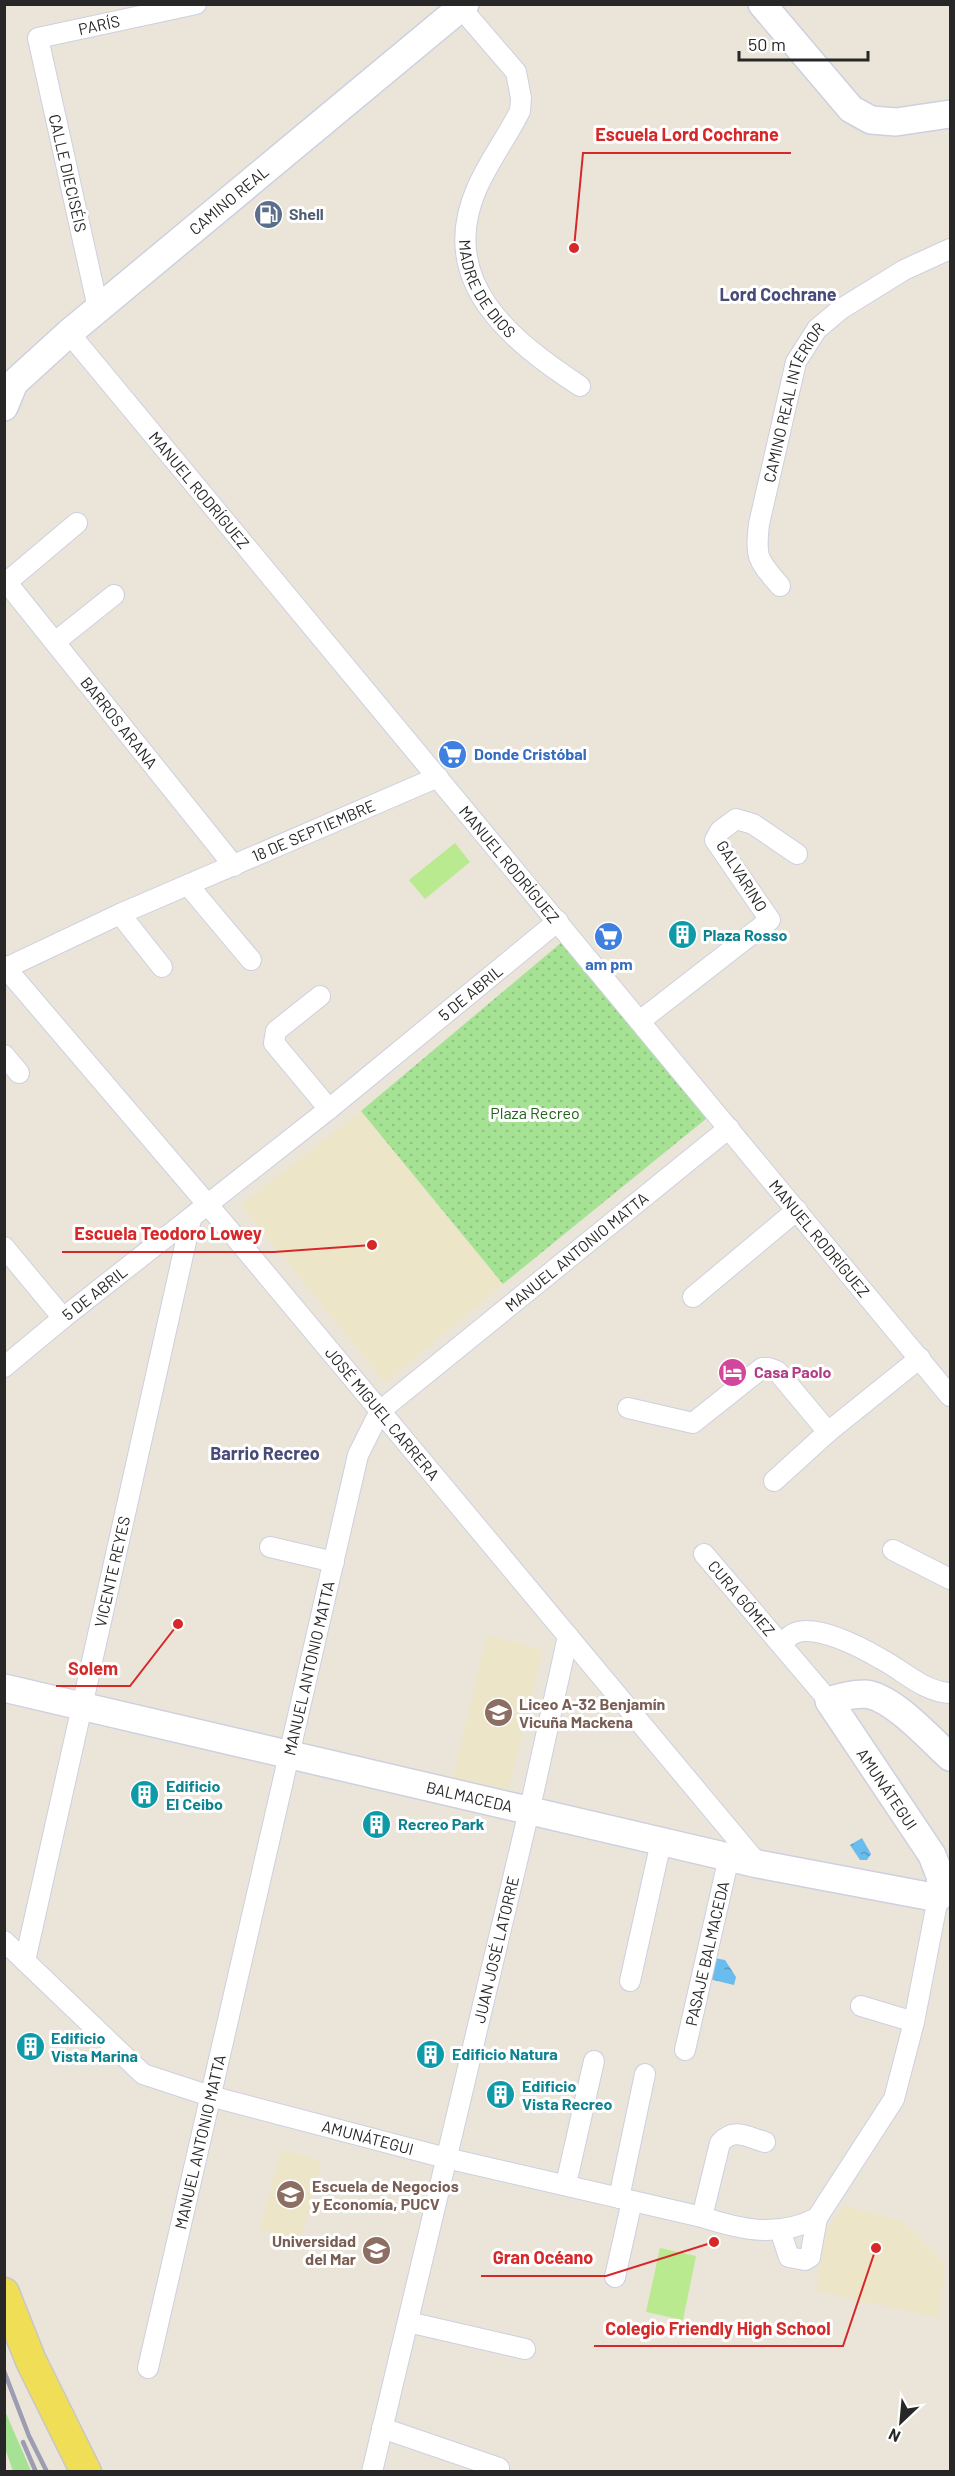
<svg xmlns="http://www.w3.org/2000/svg" width="955" height="2476" font-family="Barlow,sans-serif">
<defs>
<pattern id="park-dots" width="8" height="8" patternUnits="userSpaceOnUse" patternTransform="scale(1.5)"><rect width="8" height="8" fill="#a6e294"/><path d="M2 2h.1M6 6h.1" fill="none" stroke="#8fc280" stroke-width="1.8" stroke-linecap="round"/></pattern>
<pattern id="water-ripples" width="26" height="14" patternUnits="userSpaceOnUse" patternTransform="scale(1.5)"><rect width="26" height="14" fill="#69bcee"/><path d="M2 4q2-2 4 0t4 0M15 11q2-2 4 0t4 0" fill="none" stroke="#5699c1"/></pattern>
</defs>
<rect width="100%" height="100%" fill="#eae5d8"/>
<g fill="#ede5c7">
<polygon points="361,1111 503,1284 385,1383 241,1205"/>
<polygon points="487,1636 543,1649 508,1792 453,1778"/>
<polygon points="281,2150 321,2161 301,2240 260,2229"/>
<polygon points="843,2205 903,2222 945,2264 939,2318 816,2291 825,2232"/>
</g>
<polygon fill="#a6e294" points="5,2411 31,2471 13,2471 5,2448"/>
<polygon fill="url(#park-dots)" points="562,942 707,1118 503,1284 361,1111"/>
<g fill="#b9ea8f">
<polygon points="455,843 470,862 425,899 409,880"/>
<polygon points="660,2248 696,2256 683,2320 646,2312"/>
</g>
<g fill="url(#water-ripples)">
<polygon points="862,1838 871,1854 867,1860 860,1860 850,1845"/>
<polygon points="714,1958 725,1960 736,1977 734,1985 709,1979"/>
</g>
<g fill="none" stroke-linecap="round" stroke-linejoin="round">
<defs>
<g id="street">
<path id="s1" d="M461 8 516 72 521 98 520 111C507 137 489 161 477 188 436 281 510 340 580 386"/>
<path id="s2" d="M98 308 38 38 196 4"/>
<path id="s3" d="M69 333 950 1396"/>
<path id="s4" d="M4 579 234 866"/>
<polyline points="7,582 77,523"/>
<path id="s5" d="M780 586C758 560 755 559 759 524L796 362 817 329 841 309 904 270 950 249"/>
<polyline points="55,642 114,595"/>
<polyline points="188,885 251,960"/>
<polyline points="120,914 162,967"/>
<path id="s6" d="M4 966 225 1225 758 1864"/>
<path id="s7" d="M4 969 120 914 438 777"/>
<polyline points="320,996 276,1031 274,1043 329,1109"/>
<polyline points="640,1021 770,920 715,840 720,831 736,819 753,824 797,854"/>
<polyline points="4,1055 19,1073"/>
<polyline points="4,1247 63,1318"/>
<polyline points="693,1297 797,1210"/>
<path id="s8" d="M4 1367 63 1318 329 1109 558 921"/>
<polyline points="628,1408 693,1423 762,1368 769,1368 777,1371 828,1432"/>
<polyline points="774,1481 828,1432 920,1358"/>
<polyline points="270,1547 334,1562"/>
<polyline points="893,1550 950,1579"/>
<path id="s9" d="M704 1554 829 1701"/>
<path d="M781 1644C785 1640 790 1635 795 1633 817 1624 862 1648 881 1659 904 1671 924 1692 950 1693"/>
<path id="s10" d="M4 1941 143 2074 210 2096 446 2158 702 2217C742 2230 778 2238 817 2218L894 2099 914 2022 938 1898"/>
<path id="s11" d="M25 1961 191 1219"/>
<polyline points="630,1981 661,1842"/>
<polyline points="861,2006 914,2022"/>
<path id="s12" d="M685 2050 729 1857"/>
<polyline points="566,2184 594,2061"/>
<polyline points="619,2198 645,2074"/>
<path d="M702 2217 720 2143C734 2127 747 2137 765 2142"/>
<polyline points="780,2230 789,2257 805,2260 810,2257 817,2218"/>
<polyline points="615,2277 632,2201"/>
<polyline points="408,2322 525,2349"/>
<path id="s13" d="M148 2368 358 1455 380 1411 729 1128"/>
<polyline points="382,2428 499,2468"/>
<path id="s14" d="M372 2472 534 1790 568 1636"/>
</g>
<g id="secondary">
<polyline points="762,4 851,109 871,120 896,122 950,114"/>
<path id="s15" d="M4 407 14 383 69 333 465 4"/>
<path id="s16" d="M4 1688 758 1864 938 1898 941 1878 932 1855 829 1701C840 1697 852 1694 865 1694 892 1696 930 1739 950 1757"/>
</g>
<polyline id="primary" points="4,2293 31,2361 86,2472"/>
</defs>
<use href="#street" stroke="#cecfe1" stroke-width="22"/>
<use href="#secondary" stroke="#cecfe1" stroke-width="30"/>
<use href="#primary" stroke="#c7c7c7" stroke-width="33"/>
<use href="#street" stroke="#fff" stroke-width="20"/>
<use href="#secondary" stroke="#fff" stroke-width="27"/>
<use href="#primary" stroke="#f1de57" stroke-width="30"/>
<g stroke="#9c9cb2" stroke-width="4.5">
<polyline points="4,2371 29,2436 47,2472"/>
<polyline points="23,2442 36,2472"/>
</g>
</g>
<defs>
<symbol id="fuel-disc" viewBox="-11 -11 22 22"><circle r="9.5" fill="#5c6f8a" stroke="#fff"/><path d="M-5.5-6h7V0h2V4h1.3V-2.5L3-4.5l.8-.8L6-3V5H2.5V1h-1V6h-7ZM-4.2-4.7v3.2H.2V-4.7Z" fill="#fff"/></symbol>
<symbol id="supermarket-disc" viewBox="-11 -11 22 22"><circle r="9.5" fill="#3f7fe0" stroke="#fff"/><path d="M-6-5.5h2.5l.6 2H6L4.5 2H-2.5L-4.4-4H-6ZM-1.5 3.2a1.3 1.3 0 1 0 .1 0ZM3 3.2a1.3 1.3 0 1 0 .1 0Z" fill="#fff"/></symbol>
<symbol id="building-disc" viewBox="-11 -11 22 22"><circle r="9.5" fill="#0f9aa8" stroke="#fff"/><path d="M-4-6H4V6H1V3H-1V6H-4ZM-2.5-4.3h1.7v1.8h-1.7ZM.8-4.3h1.7v1.8H.8ZM-2.5-1h1.7V.8h-1.7ZM.8-1h1.7V.8H.8Z" fill="#fff"/></symbol>
<symbol id="hotel-disc" viewBox="-11 -11 22 22"><circle r="9.5" fill="#d1479c" stroke="#fff"/><path d="M-6-4.5h1.5V1H6V5H4.5V3h-9V5H-6ZM-4 0a1.8 1.8 0 1 1 3.6 0ZM.5 0V-2.5h3Q6-2.5 6 0Z" fill="#fff"/></symbol>
<symbol id="school-disc" viewBox="-11 -11 22 22"><circle r="9.5" fill="#8d6e63" stroke="#fff"/><path d="M0-5L7-2L0 1L-7-2ZM-4 1L0 2.5L4 1V4Q0 6-4 4Z" fill="#fff"/></symbol>
<symbol id="university-disc" viewBox="-11 -11 22 22"><circle r="9.5" fill="#8d6e63" stroke="#fff"/><path d="M0-5L7-2L0 1L-7-2ZM-4 1L0 2.5L4 1V4Q0 6-4 4Z" fill="#fff"/></symbol>
</defs>
<g fill-rule="evenodd">
<use href="#fuel-disc" x="252" y="198" width="33" height="33"/>
<use href="#supermarket-disc" x="436" y="738" width="33" height="33"/>
<use href="#building-disc" x="666" y="918" width="33" height="33"/>
<use href="#supermarket-disc" x="592" y="920" width="33" height="33"/>
<use href="#hotel-disc" x="716" y="1356" width="33" height="33"/>
<use href="#school-disc" x="482" y="1696" width="33" height="33"/>
<use href="#building-disc" x="128" y="1778" width="33" height="33"/>
<use href="#building-disc" x="360" y="1808" width="33" height="33"/>
<use href="#building-disc" x="14" y="2030" width="33" height="33"/>
<use href="#building-disc" x="414" y="2038" width="33" height="33"/>
<use href="#building-disc" x="484" y="2078" width="33" height="33"/>
<use href="#university-disc" x="274" y="2178" width="33" height="33"/>
<use href="#university-disc" x="360" y="2234" width="33" height="33"/>
</g>
<g text-anchor="middle" stroke-width="6" stroke-linejoin="round" paint-order="stroke">
<g font-size="16" fill="#272727" stroke="#fff">
<text dy="6" stroke="none"><textPath href="#s2" startOffset="339">PARÍS</textPath></text>
<text transform="translate(68 173) rotate(77)" y="6">CALLE DIECISÉIS</text>
<text dy="6" stroke="none"><textPath href="#s15" startOffset="308">CAMINO REAL</textPath></text>
<text dy="6" stroke="none"><textPath href="#s1" startOffset="320">MADRE DE DIOS</textPath></text>
<text dy="6" stroke="none"><textPath href="#s5" startOffset="196">CAMINO REAL INTERIOR</textPath></text>
<text dy="6" stroke="none"><textPath href="#s3" startOffset="204">MANUEL RODRÍGUEZ</textPath></text>
<text dy="6" stroke="none"><textPath href="#s4" startOffset="184">BARROS ARANA</textPath></text>
<text dy="6" stroke="none"><textPath href="#s7" startOffset="339">18 DE SEPTIEMBRE</textPath></text>
<text dy="6" stroke="none"><textPath href="#s3" startOffset="690">MANUEL RODRÍGUEZ</textPath></text>
<text transform="translate(742 876) rotate(58)" y="6">GALVARINO</text>
<text dy="6" stroke="none"><textPath href="#s8" startOffset="598">5 DE ABRIL</textPath></text>
<text dy="6" stroke="none"><textPath href="#s3" startOffset="1176">MANUEL RODRÍGUEZ</textPath></text>
<text dy="6" stroke="none"><textPath href="#s13" startOffset="1239">MANUEL ANTONIO MATTA</textPath></text>
<text dy="6" stroke="none"><textPath href="#s8" startOffset="117">5 DE ABRIL</textPath></text>
<text dy="6" stroke="none"><textPath href="#s6" startOffset="586">JOSÉ MIGUEL CARRERA</textPath></text>
<text dy="6" stroke="none"><textPath href="#s11" startOffset="399">VICENTE REYES</textPath></text>
<text dy="6" stroke="none"><textPath href="#s9" startOffset="58">CURA GÓMEZ</textPath></text>
<text dy="6" stroke="none"><textPath href="#s13" startOffset="718">MANUEL ANTONIO MATTA</textPath></text>
<text transform="translate(887 1789) rotate(56)" y="6">AMUNÁTEGUI</text>
<text dy="6" stroke="none"><textPath href="#s16" startOffset="478">BALMACEDA</textPath></text>
<text dy="6" stroke="none"><textPath href="#s14" startOffset="537">JUAN JOSÉ LATORRE</textPath></text>
<text dy="6" stroke="none"><textPath href="#s12" startOffset="99">PASAJE BALMACEDA</textPath></text>
<text dy="6" stroke="none"><textPath href="#s10" startOffset="426">AMUNÁTEGUI</textPath></text>
<text dy="6" stroke="none"><textPath href="#s13" startOffset="232">MANUEL ANTONIO MATTA</textPath></text>
</g>
<g font-size="16" font-weight="bold" fill="#4e5e75" stroke="#fff" text-anchor="start">
<text x="289" y="220">Shell</text>
</g>
<g font-size="16" font-weight="bold" fill="#366cbe" stroke="#fff" text-anchor="start">
<text x="474" y="760">Donde Cristóbal</text>
<text x="609" y="970" text-anchor="middle">am pm</text>
</g>
<g font-size="16" font-weight="bold" fill="#0d838f" stroke="#fff" text-anchor="start">
<text x="703" y="941">Plaza Rosso</text>
<text x="166" y="1792">Edificio<tspan x="166" dy="18">El Ceibo</tspan></text>
<text x="398" y="1830">Recreo Park</text>
<text x="51" y="2044">Edificio<tspan x="51" dy="18">Vista Marina</tspan></text>
<text x="452" y="2060">Edificio Natura</text>
<text x="522" y="2092">Edificio<tspan x="522" dy="18">Vista Recreo</tspan></text>
</g>
<g font-size="16" fill="#206319" stroke="#fff">
<text x="535" y="1119">Plaza Recreo</text>
</g>
<g font-size="16" font-weight="bold" fill="#b23c85" stroke="#fff" text-anchor="start">
<text x="754" y="1378">Casa Paolo</text>
</g>
<g font-size="16" font-weight="bold" fill="#785e54" stroke="#fff" text-anchor="start">
<text x="519" y="1710">Liceo A-32 Benjamín<tspan x="519" dy="18">Vicuña Mackena</tspan></text>
<text x="312" y="2192">Escuela de Negocios<tspan x="312" dy="18">y Economía, PUCV</tspan></text>
<text x="356" y="2247" text-anchor="end">Universidad<tspan x="356" dy="18">del Mar</tspan></text>
</g>
<g font-size="18" font-weight="bold" fill="#484b78" stroke="#fff">
<text x="778" y="301">Lord Cochrane</text>
<text x="265" y="1460">Barrio Recreo</text>
</g>
</g>
<path fill="none" stroke="#d62828" stroke-width="2" d="M574 248L583 153H791M372 1245L274 1252H62M178 1624L130 1686H56M714 2242L606 2276H481M876 2248L843 2346H594"/>
<g fill="#d62828" stroke="#fff" stroke-width="2">
<circle cx="574" cy="248" r="6"/>
<circle cx="372" cy="1245" r="6"/>
<circle cx="178" cy="1624" r="6"/>
<circle cx="714" cy="2242" r="6"/>
<circle cx="876" cy="2248" r="6"/>
</g>
<g font-size="18" text-anchor="middle" font-weight="bold" fill="#d62828" stroke="#fff" stroke-width="6" stroke-linejoin="round" paint-order="stroke">
<text x="687" y="141">Escuela Lord Cochrane</text>
<text x="168" y="1240">Escuela Teodoro Lowey</text>
<text x="93" y="1675">Solem</text>
<text x="543" y="2264">Gran Océano</text>
<text x="718" y="2335">Colegio Friendly High School</text>
</g>
<rect width="955" height="2476" fill="none" stroke="#272727" stroke-width="12"/>
<g transform="translate(901 2422) rotate(206)" stroke="#ffffff" stroke-width="4.5" paint-order="stroke">
<path d="M0-4.5L10 22L0 15L-10 22Z" fill="#272727"/>
<text y="-9" font-size="16" font-weight="bold" text-anchor="middle" fill="#272727">N</text>
</g>
<path d="M739 51v9h129v-9" fill="none" stroke="#272727" stroke-width="3"/>
<text x="748" y="51" font-size="18" fill="#272727" stroke="#ffffff" stroke-width="4.5" paint-order="stroke">50 m</text>
</svg>
